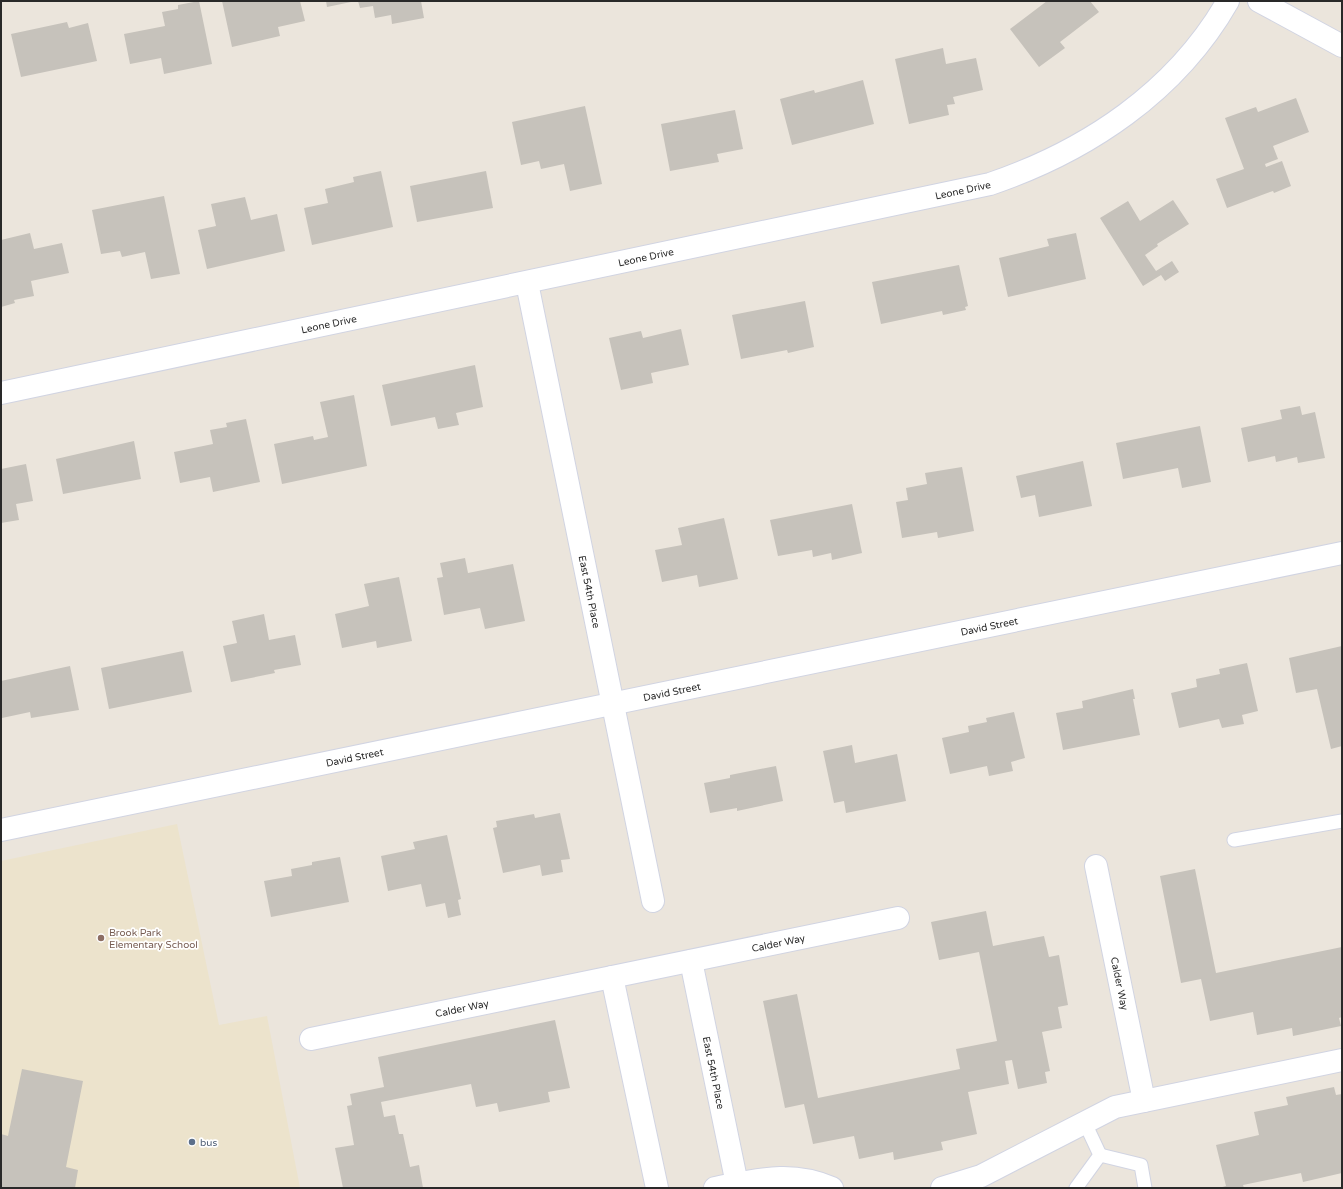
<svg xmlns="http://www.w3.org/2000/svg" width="1343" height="1189" font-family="'Varela Round',sans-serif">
<rect width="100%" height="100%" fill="#ebe5dc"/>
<polygon fill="#ece3cc" points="177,824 219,1025 267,1016 300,1188 1,1188 1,861"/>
<g fill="#c6c2bb">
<polygon points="199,1 212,64 164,74 161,58 130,64 124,34 165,26 162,12 178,9 178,5"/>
<polygon points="222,1 300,1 305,21 278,27 280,36 232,47"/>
<polygon points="326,1 351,1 351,2 327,7"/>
<polygon points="358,1 421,1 424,18 392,24 391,15 375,18 373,6 360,8"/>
<polygon points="1047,1 1090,1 1099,12 1060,42 1065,48 1039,67 1010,29"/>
<polygon points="67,22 69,28 88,23 97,61 21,77 11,34"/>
<polygon points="943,48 946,64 976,58 983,90 953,97 955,104 947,105 949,115 909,124 895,59"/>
<polygon points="863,80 874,124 792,145 780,99 814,90 815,93"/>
<polygon points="1296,98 1309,132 1273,146 1278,159 1265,164 1266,167 1282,161 1291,186 1274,193 1273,191 1227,208 1216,179 1244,169 1225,118 1256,107 1258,112"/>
<polygon points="585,106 602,184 570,191 564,164 541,169 539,161 521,165 512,122"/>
<polygon points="735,110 743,149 717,154 719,162 670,171 661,124"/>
<polygon points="381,171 393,227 312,245 304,208 328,203 325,189 354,182 353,177"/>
<polygon points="486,171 493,208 417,222 410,186"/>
<polygon points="164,196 180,274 151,279 145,252 122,257 120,251 101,254 92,210"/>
<polygon points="245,197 251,220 277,214 285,251 207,269 198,230 216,226 211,204"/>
<polygon points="1173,200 1189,224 1157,244 1158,246 1145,255 1156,271 1172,261 1179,272 1165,281 1161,275 1143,286 1100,218 1128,201 1140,221"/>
<polygon points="30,233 34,249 62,243 69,273 31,281 34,296 14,300 15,303 1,307 1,240"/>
<polygon points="1076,233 1086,279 1008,297 999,258 1049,246 1047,239"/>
<polygon points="959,265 968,306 965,307 966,310 943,315 942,311 881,324 872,282"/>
<polygon points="805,301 814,347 788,353 787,350 741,359 732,315"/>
<polygon points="681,329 689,365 651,373 653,383 621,390 609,338 641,331 643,338"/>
<polygon points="475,365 483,407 456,413 459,425 438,429 435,417 391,426 382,385"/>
<polygon points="354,395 367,466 282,484 274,444 313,436 314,440 328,437 320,402"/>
<polygon points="1300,406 1302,415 1315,412 1325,458 1298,463 1297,457 1276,462 1275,456 1248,462 1241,428 1282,419 1280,410"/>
<polygon points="246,419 260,482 213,492 210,477 180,483 174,452 213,444 210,430 227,427 226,423"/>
<polygon points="1200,426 1211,482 1182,488 1178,468 1123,479 1116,443"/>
<polygon points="134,441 141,479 63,494 56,459"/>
<polygon points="1083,461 1092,506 1039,517 1035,495 1021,498 1016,476"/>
<polygon points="26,464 33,501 16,504 19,520 1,523 1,469"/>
<polygon points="962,467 974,531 938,538 937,532 902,538 896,502 908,500 906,488 927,484 925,473"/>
<polygon points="852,504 862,553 832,560 831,553 813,557 812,550 778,556 770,520"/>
<polygon points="724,518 738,579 699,587 697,575 662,582 655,550 682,545 678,528"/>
<polygon points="465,558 468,573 513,564 525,621 485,629 480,608 444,615 437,578 443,577 440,563"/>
<polygon points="399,577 412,641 377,648 376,641 342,648 335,614 369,606 364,584"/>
<polygon points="264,614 269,640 295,635 301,665 274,670 275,673 231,682 223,646 237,643 232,621"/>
<polygon points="1342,646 1342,746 1331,749 1317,689 1296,693 1289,658"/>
<polygon points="183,651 192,692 109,709 101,668"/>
<polygon points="1247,663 1258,711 1242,715 1244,724 1222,728 1219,719 1179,728 1171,693 1197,687 1196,679 1220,674 1219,669"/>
<polygon points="70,666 79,710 31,718 30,712 2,718 1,681"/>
<polygon points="1133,689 1135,699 1133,699 1140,735 1063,750 1056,713 1083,708 1082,701"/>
<polygon points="1014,712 1025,758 1011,762 1013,771 989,776 987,766 950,774 942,738 969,732 968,726 987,722 986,718"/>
<polygon points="852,745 855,763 897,754 906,801 846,813 844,801 834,803 823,751"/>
<polygon points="776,766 783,801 737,811 737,808 710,813 704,783 730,778 730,775"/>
<polygon points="560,813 570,859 561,860 563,872 542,876 540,865 503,873 493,828 497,827 496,821 534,814 535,818"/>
<polygon points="447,835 461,899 458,900 461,915 448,918 445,903 426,907 421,884 388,891 381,856 415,849 413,842"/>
<polygon points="340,857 349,902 271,917 264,881 292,876 291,869 312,865 312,862"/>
<polygon points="1195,869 1216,973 1342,947 1342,1017 1339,1018 1341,1026 1293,1036 1292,1028 1257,1035 1253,1012 1210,1021 1201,979 1181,983 1160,876"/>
<polygon points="986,911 993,946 1044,936 1049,957 1059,955 1068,1005 1058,1007 1062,1028 1042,1032 1050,1071 1045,1072 1047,1083 1018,1089 1012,1060 1005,1061 1009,1084 968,1092 977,1134 941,1142 943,1150 894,1160 893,1152 859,1159 854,1136 813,1144 804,1104 785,1108 763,1001 797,994 818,1098 960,1069 956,1049 997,1041 979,952 939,960 931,922"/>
<polygon points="555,1020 570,1088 548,1092 550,1102 499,1112 497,1103 476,1107 471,1084 381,1102 384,1117 395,1115 399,1134 403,1134 410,1167 419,1165 423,1188 343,1188 335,1148 354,1145 347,1106 352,1105 350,1094 384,1087 378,1057"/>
<polygon points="22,1069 83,1081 66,1167 78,1170 75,1188 1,1188 1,1134 8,1136"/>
<polygon points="1334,1087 1336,1095 1342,1094 1342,1173 1303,1182 1301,1173 1243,1185 1244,1188 1219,1188 1226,1186 1216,1145 1259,1135 1254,1112 1288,1105 1286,1097"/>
</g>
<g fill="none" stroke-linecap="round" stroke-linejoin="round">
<defs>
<g id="lane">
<polyline points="1234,840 1342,821"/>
<polyline points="1100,1155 1141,1165 1145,1188"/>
<polyline points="1076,1188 1100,1155 1085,1123"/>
</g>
<g id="street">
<polyline points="1259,1 1342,46"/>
<path id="s1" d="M527 283 653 901"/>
<path id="s2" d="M1 393 990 184C1087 151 1176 92 1228 1"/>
<path id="s3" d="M1 830 1342 553"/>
<path id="s4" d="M1096 866 1144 1101"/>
<path id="s5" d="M691 961 737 1184"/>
<polyline points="612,977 657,1188"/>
<path id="s6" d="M311 1039 898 918"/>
<path d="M715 1188C757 1180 791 1170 832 1188"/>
<polyline points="942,1188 981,1176 1115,1107 1342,1060"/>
</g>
</defs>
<use href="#lane" stroke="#d1d4e2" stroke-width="15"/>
<use href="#street" stroke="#d1d4e2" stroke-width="24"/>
<use href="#lane" stroke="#fff" stroke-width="13"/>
<use href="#street" stroke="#fff" stroke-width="22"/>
</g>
<circle fill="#8d6e63" stroke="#fff" stroke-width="1.5" cx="101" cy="938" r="4"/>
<circle fill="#5c6f8a" stroke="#fff" stroke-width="1.5" cx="192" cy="1142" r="4"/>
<g text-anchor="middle" stroke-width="3.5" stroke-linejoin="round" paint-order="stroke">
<g font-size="10" fill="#292929" stroke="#fff">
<text dy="4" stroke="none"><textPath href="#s2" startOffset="983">Leone Drive</textPath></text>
<text dy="4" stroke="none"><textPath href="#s2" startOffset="659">Leone Drive</textPath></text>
<text dy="4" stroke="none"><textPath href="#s2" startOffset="335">Leone Drive</textPath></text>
<text dy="4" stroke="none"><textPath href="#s1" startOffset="315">East 54th Place</textPath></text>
<text dy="4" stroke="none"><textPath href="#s3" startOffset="1009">David Street</textPath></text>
<text dy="4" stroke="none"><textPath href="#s3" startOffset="685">David Street</textPath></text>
<text dy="4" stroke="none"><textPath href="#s3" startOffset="361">David Street</textPath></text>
<text dy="4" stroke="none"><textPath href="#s6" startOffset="477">Calder Way</textPath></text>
<text dy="4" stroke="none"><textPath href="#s4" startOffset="120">Calder Way</textPath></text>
<text dy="4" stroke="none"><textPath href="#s6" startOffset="154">Calder Way</textPath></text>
<text dy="4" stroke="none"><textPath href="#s5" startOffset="114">East 54th Place</textPath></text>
</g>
<g font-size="10" fill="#785e54" stroke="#fff" text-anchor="start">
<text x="109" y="936">Brook Park<tspan x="109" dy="12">Elementary School</tspan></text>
</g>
<g font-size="10" fill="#4e5e75" stroke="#fff" text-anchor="start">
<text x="200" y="1146">bus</text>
</g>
</g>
<rect width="1343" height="1189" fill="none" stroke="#292929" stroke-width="4"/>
</svg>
